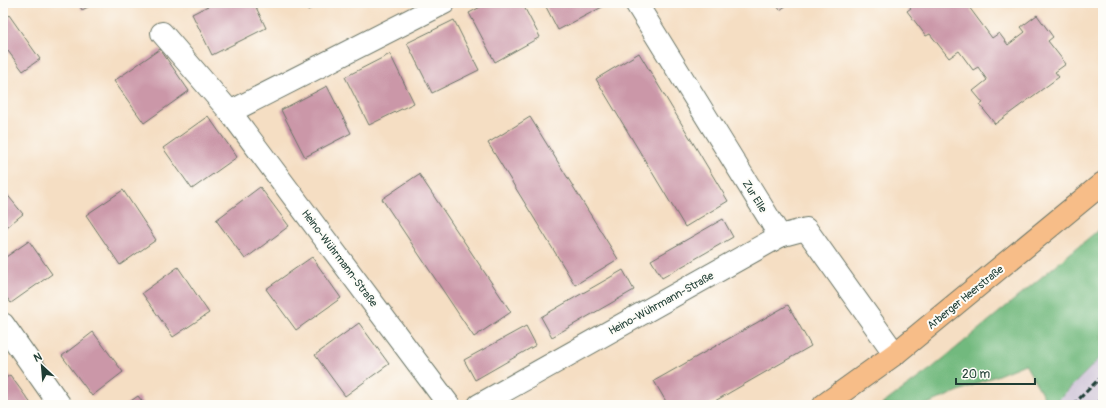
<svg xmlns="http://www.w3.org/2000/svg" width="1106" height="408" font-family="Pangolin,sans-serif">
<rect width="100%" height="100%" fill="#fdfcf7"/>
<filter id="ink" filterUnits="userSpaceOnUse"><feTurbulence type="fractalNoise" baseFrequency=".025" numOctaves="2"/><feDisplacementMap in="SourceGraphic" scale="8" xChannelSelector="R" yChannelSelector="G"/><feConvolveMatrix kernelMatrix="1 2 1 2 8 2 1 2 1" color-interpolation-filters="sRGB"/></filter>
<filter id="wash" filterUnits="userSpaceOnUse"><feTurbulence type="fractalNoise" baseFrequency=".012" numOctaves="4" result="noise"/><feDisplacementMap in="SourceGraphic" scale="16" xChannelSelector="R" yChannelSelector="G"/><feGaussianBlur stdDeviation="0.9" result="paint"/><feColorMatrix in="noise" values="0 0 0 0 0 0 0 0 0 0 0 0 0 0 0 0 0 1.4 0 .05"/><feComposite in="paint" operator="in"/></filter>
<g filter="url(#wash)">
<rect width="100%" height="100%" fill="#f5dec3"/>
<polygon fill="#cbbfd5" points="1103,355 1103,405 1053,405"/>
<polygon fill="#72b97e" stroke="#487b59" points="1103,226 1103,355 1053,405 1032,405 1044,397 1025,364 925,405 881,405 932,368"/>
<g id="blocks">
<g fill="#cb97a8">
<polygon points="78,3 96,3 82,10"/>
<polygon points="214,3 254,3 266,28 212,55 192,14"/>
<polygon points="304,3 322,3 308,10"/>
<polygon points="488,3 522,3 540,37 495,62 469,13"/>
<polygon points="544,3 602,3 604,6 558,30"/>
<polygon points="775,3 790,3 780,10"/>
<polygon points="907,3 966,3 992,38 999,33 1008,45 1025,32 1021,27 1037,15 1053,37 1048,41 1066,64 1055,72 1059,77 995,124 980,105 983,103 973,91 987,80 978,67 973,70 959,51 949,58 930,34 926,36 907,11 911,8"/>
<polygon points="9,15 40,59 23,71 8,51 3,54 3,19"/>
<polygon points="454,20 479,70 432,93 407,43"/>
<polygon points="160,49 189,91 144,123 114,81"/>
<polygon points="639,53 728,201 685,227 596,79"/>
<polygon points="390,54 414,103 369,125 345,77"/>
<polygon points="327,86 351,133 305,157 281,110"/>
<polygon points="208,116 237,157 192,189 163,148"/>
<polygon points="530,117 618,259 575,285 488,143"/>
<polygon points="419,174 511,312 474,337 382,199"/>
<polygon points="260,187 289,226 245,259 216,220"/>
<polygon points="123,190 156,240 120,265 86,215"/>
<polygon points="5,192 23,214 3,230 3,194"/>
<polygon points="723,219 733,237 662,278 651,260"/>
<polygon points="29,241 52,274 11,303 3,293 3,259"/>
<polygon points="312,257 341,298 296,330 266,289"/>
<polygon points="178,267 209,313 173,337 142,293"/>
<polygon points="623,270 634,290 552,337 541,317"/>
<polygon points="788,305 811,346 708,405 668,405 654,381"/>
<polygon points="359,323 389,364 345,396 315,355"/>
<polygon points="526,326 536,345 475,380 464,360"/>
<polygon points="93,332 123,372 92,396 62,356"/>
<polygon points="10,375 32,405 3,405 3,380"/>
<polygon points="138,396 145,405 125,405"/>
</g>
</g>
</g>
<g filter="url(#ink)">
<use href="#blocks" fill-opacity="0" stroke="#6a7566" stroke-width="1"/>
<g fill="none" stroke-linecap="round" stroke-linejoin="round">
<defs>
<g id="minor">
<polyline points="636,3 780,236 806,229 895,354"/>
<polyline points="162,33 230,112 444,3"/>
<polyline points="230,112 449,405"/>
<polyline points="3,324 60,405"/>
<polyline points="479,405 780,236"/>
</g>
<polyline id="major" points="824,405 895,354 1103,183"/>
</defs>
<use href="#minor" stroke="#6a7566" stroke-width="24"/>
<use href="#major" stroke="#6a7566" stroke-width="24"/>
<use href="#minor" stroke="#fff" stroke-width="22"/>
<use href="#major" stroke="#f7bd88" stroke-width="22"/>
<g stroke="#1f3d34" stroke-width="3" stroke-dasharray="6 3" stroke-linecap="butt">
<polyline points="1073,405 1103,375"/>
<polyline points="1095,405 1103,397"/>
</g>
</g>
</g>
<g text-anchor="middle" stroke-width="4" stroke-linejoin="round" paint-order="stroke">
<g font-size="11" fill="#1f3d34" stroke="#fdfcf7">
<text transform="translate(755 196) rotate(58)" y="4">Zur Elle</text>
<text transform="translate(340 258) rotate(53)" y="4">Heino-Wührmann-Straße</text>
<text transform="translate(965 297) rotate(-39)" y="4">Arberger Heerstraße</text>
<text transform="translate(661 303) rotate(-29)" y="4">Heino-Wührmann-Straße</text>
</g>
</g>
<rect width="1106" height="408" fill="none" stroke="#fdfcf7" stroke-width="16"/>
<g transform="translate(42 366) rotate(334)" stroke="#fdfcf7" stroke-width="3" paint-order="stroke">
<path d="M0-3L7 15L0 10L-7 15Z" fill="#1f3d34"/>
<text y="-6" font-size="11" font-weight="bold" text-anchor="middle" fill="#1f3d34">N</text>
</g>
<path d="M956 378v6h79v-6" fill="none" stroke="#1f3d34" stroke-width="2"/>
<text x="962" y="378" font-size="12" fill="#1f3d34" stroke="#fdfcf7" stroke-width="3" paint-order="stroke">20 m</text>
</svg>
